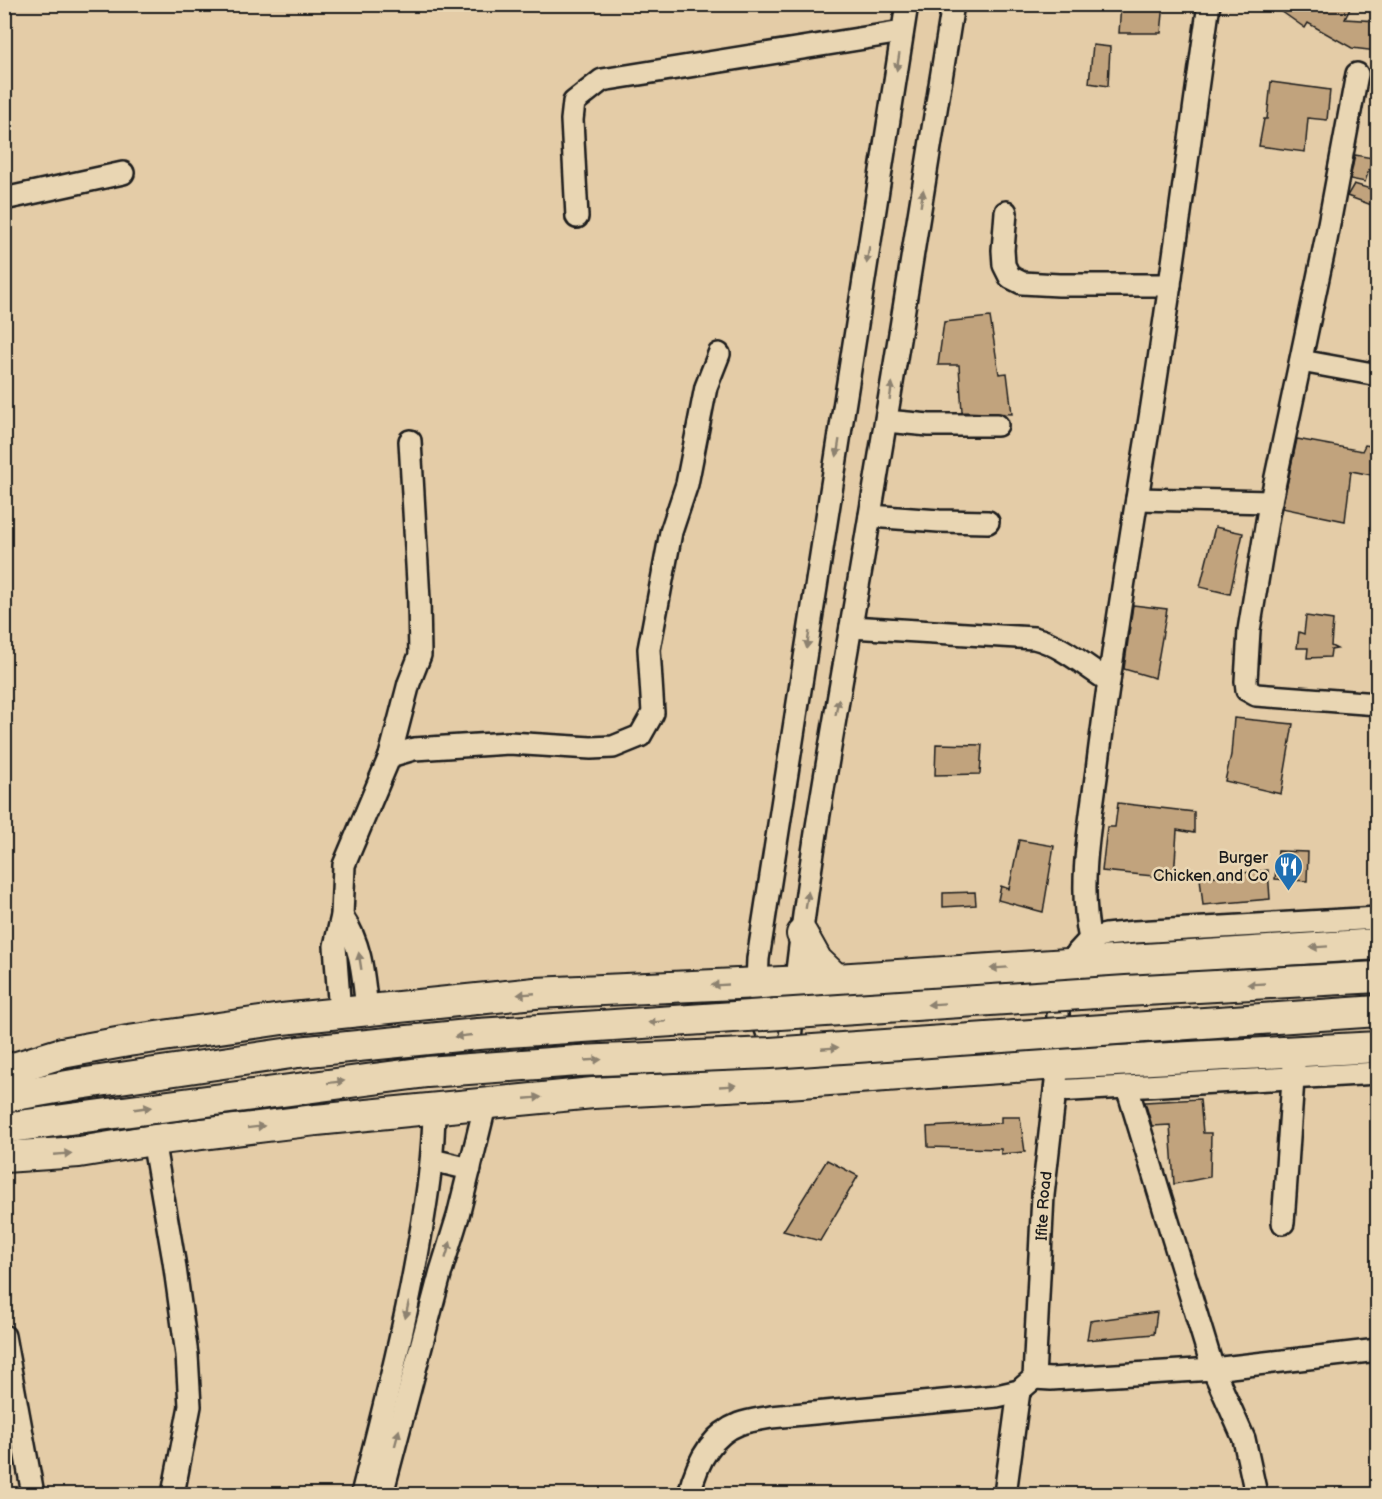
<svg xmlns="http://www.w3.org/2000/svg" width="1382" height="1499" font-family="'Balsamiq Sans',sans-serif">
<rect width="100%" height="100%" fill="#e4cca7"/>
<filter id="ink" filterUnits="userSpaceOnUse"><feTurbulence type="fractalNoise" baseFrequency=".0167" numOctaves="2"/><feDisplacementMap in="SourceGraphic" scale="12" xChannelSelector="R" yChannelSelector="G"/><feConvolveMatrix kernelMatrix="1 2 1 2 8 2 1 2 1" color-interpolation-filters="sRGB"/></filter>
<g filter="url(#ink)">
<g fill="#c1a37d" stroke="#1c1c1c" stroke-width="1.5">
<polygon points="1121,4 1164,4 1161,33 1119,33"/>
<polygon points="1271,4 1352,4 1345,19 1377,21 1377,51 1352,48 1308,23 1305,28"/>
<polygon points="1093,45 1110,47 1108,86 1089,83"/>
<polygon points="1271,82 1330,90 1327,120 1308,118 1305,152 1259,146 1264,119 1267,119"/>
<polygon points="1355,155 1373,158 1365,182 1350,179"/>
<polygon points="1354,184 1377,191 1377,207 1347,196"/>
<polygon points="990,317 999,374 1007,373 1012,414 962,412 959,365 938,365 944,322"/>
<polygon points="1297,439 1362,451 1365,445 1377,447 1377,476 1351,471 1345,521 1282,508"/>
<polygon points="1215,527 1243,533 1230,594 1200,587"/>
<polygon points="1133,605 1167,609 1155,678 1124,669"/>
<polygon points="1306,616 1333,620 1331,646 1337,649 1331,650 1330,657 1307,658 1308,648 1297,648 1299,632 1304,634"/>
<polygon points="1234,718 1293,724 1281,794 1225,781 1231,755"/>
<polygon points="936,744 982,745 980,774 935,775"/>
<polygon points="1118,803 1194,812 1194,833 1177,830 1174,878 1102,871 1107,827 1115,827"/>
<polygon points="1019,840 1054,846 1043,912 998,900 1001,886 1009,889"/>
<polygon points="1278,851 1308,852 1307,881 1275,879"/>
<polygon points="1268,870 1270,899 1203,905 1200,878"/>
<polygon points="975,892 976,905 943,907 943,893"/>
<polygon points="1200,1099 1203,1133 1211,1133 1210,1177 1174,1184 1170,1125 1152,1126 1145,1102"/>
<polygon points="1001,1117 1020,1117 1025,1152 1001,1154 1001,1149 928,1147 927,1127 1001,1123"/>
<polygon points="827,1160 858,1176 820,1241 783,1231"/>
<polygon points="1157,1312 1154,1334 1087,1340 1090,1321"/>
</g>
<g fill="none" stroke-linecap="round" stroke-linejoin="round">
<defs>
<g id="minor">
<polyline points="1357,74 1326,240 1268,515 1249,630 1246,681 1247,690 1256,695 1378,704"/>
<polyline points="4,199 123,173"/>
<polyline points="1006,212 1003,250 1004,265 1010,277 1022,283 1059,285 1170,285"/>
<polyline points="577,217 572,120 574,102 602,80 902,32"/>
<polyline points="1301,361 1378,375"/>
<polyline points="886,421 929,425 997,425"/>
<polyline points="1137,499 1271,502"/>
<polyline points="870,516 939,521 988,522"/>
<path d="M851 627 1034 638C1062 645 1085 666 1109 681"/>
<polyline points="390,756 414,749 509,743 591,748 613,747 640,736 653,713 649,649 671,532 687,484 706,387 719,354"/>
<path d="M342 916C362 946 363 974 367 1010"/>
<path d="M1090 939C1078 886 1090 824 1097 770 1110 664 1127 560 1144 455 1169 306 1187 155 1209 4"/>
<polyline points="340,1013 335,946 342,916 344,865 390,756 409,683 420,655 419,600 410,441"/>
<polyline points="779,1063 766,1029 757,983 758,959 907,4"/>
<path d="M788 1064C802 880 840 698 870 515 899 345 925 175 953 4"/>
<polyline points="1127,1087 1213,1369 1244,1439 1256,1494"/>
<polyline points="1055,1091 1378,1073"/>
<polyline points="153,1140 174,1261 187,1355 190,1406 173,1494"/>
<polyline points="432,1160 470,1169"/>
<polyline points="1283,1223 1294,1065"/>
<polyline points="4,1336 33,1494"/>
<polyline points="1034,1378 1051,1379 1213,1369 1378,1350"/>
<path d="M362 1494C383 1411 405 1328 419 1244 427 1198 434 1153 434 1107"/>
<polyline points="382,1494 441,1271 458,1216 486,1102"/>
<path id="s1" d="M689 1494C696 1466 710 1435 739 1424 749 1420 761 1419 771 1417L997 1396 1019 1391 1034 1378 1043 1195 1058 1064V986L1078 952 1090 939 1106 935 1135 932 1378 918"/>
<polyline points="1005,1494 1019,1391"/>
</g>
<g id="highway">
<polyline points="802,934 817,961 836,979"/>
<polyline points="4,1071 62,1053 128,1041 282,1019 535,993 805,981 1378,944"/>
<polyline points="4,1097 79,1084"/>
<polyline points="4,1128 85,1117"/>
<polyline points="4,1157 79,1152 153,1140 316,1120 593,1093 787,1083 1058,1064 1378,1047"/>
</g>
</defs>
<use href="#minor" stroke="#1c1c1c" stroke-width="26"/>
<use href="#highway" stroke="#1c1c1c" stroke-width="34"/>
<use href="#minor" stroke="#e9d6b3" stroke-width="21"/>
<use href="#highway" stroke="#e9d6b3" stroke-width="30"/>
<defs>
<g id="highway-bridge">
<polyline points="79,1084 298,1052 478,1034 1126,991 1378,977"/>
<polyline points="85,1117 427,1072 578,1061 770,1053 1378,1011"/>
</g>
</defs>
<use href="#highway-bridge" stroke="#1c1c1c" stroke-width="34" stroke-linecap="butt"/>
<use href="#highway-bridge" stroke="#e9d6b3" stroke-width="30"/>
</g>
<defs><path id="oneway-solid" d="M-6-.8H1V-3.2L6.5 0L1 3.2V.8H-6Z" transform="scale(1.5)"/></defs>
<g fill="#8d826f">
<use href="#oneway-solid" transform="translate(898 62) rotate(99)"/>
<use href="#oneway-solid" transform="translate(922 198) rotate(-81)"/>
<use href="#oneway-solid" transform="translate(868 255) rotate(99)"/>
<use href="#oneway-solid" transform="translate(891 391) rotate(-81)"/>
<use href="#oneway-solid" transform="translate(838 448) rotate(99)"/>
<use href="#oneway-solid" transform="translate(808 640) rotate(99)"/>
<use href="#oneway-solid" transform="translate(837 707) rotate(-80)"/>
<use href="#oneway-solid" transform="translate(807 900) rotate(-82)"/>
<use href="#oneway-solid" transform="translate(1319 947) rotate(176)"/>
<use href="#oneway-solid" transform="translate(360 961) rotate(-99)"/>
<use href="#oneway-solid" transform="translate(999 968) rotate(176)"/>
<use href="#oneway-solid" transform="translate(1256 984) rotate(177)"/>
<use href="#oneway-solid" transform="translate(720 985) rotate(177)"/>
<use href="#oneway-solid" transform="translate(526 994) rotate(175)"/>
<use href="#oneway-solid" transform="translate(936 1004) rotate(176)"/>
<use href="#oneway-solid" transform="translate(657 1022) rotate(176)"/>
<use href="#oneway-solid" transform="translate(463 1036) rotate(174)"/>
<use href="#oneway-solid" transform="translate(830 1048) rotate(-5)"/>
<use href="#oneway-solid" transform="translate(593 1060) rotate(-3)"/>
<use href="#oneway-solid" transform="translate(336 1082) rotate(-7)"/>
<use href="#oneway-solid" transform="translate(728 1086) rotate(-3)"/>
<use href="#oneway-solid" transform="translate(533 1098) rotate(-5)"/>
<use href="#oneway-solid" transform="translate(143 1108) rotate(-8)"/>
<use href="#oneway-solid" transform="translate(256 1127) rotate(-7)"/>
<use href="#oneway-solid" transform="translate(63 1154) rotate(-5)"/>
<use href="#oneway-solid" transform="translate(448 1250) rotate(-73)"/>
<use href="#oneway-solid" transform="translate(407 1310) rotate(102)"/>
<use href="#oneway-solid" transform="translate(397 1438) rotate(-75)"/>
</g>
</g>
<defs>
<symbol id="restaurant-pin" viewBox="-11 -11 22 30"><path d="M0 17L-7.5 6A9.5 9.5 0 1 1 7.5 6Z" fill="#1f6fb2" stroke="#e9d6b3"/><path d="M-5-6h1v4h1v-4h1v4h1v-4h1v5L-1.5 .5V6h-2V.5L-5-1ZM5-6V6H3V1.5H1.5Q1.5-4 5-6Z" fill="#fff"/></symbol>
</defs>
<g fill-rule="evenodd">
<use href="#restaurant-pin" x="1272" y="850" width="33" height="45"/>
</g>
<g text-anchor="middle" stroke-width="5" stroke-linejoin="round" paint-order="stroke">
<g font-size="16" fill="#1c1c1c" stroke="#e9d6b3" text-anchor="end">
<text x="1268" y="863">Burger<tspan x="1268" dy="18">Chicken and Co</tspan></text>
</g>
<g font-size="16" fill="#1c1c1c" stroke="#e9d6b3">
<text dy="6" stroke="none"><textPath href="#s1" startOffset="564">Ifite Road</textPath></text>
</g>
</g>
<rect width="1382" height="1499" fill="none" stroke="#e9d6b3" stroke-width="24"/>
<rect x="12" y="12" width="1358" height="1475" fill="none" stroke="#1c1c1c" stroke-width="2" filter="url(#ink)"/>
</svg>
